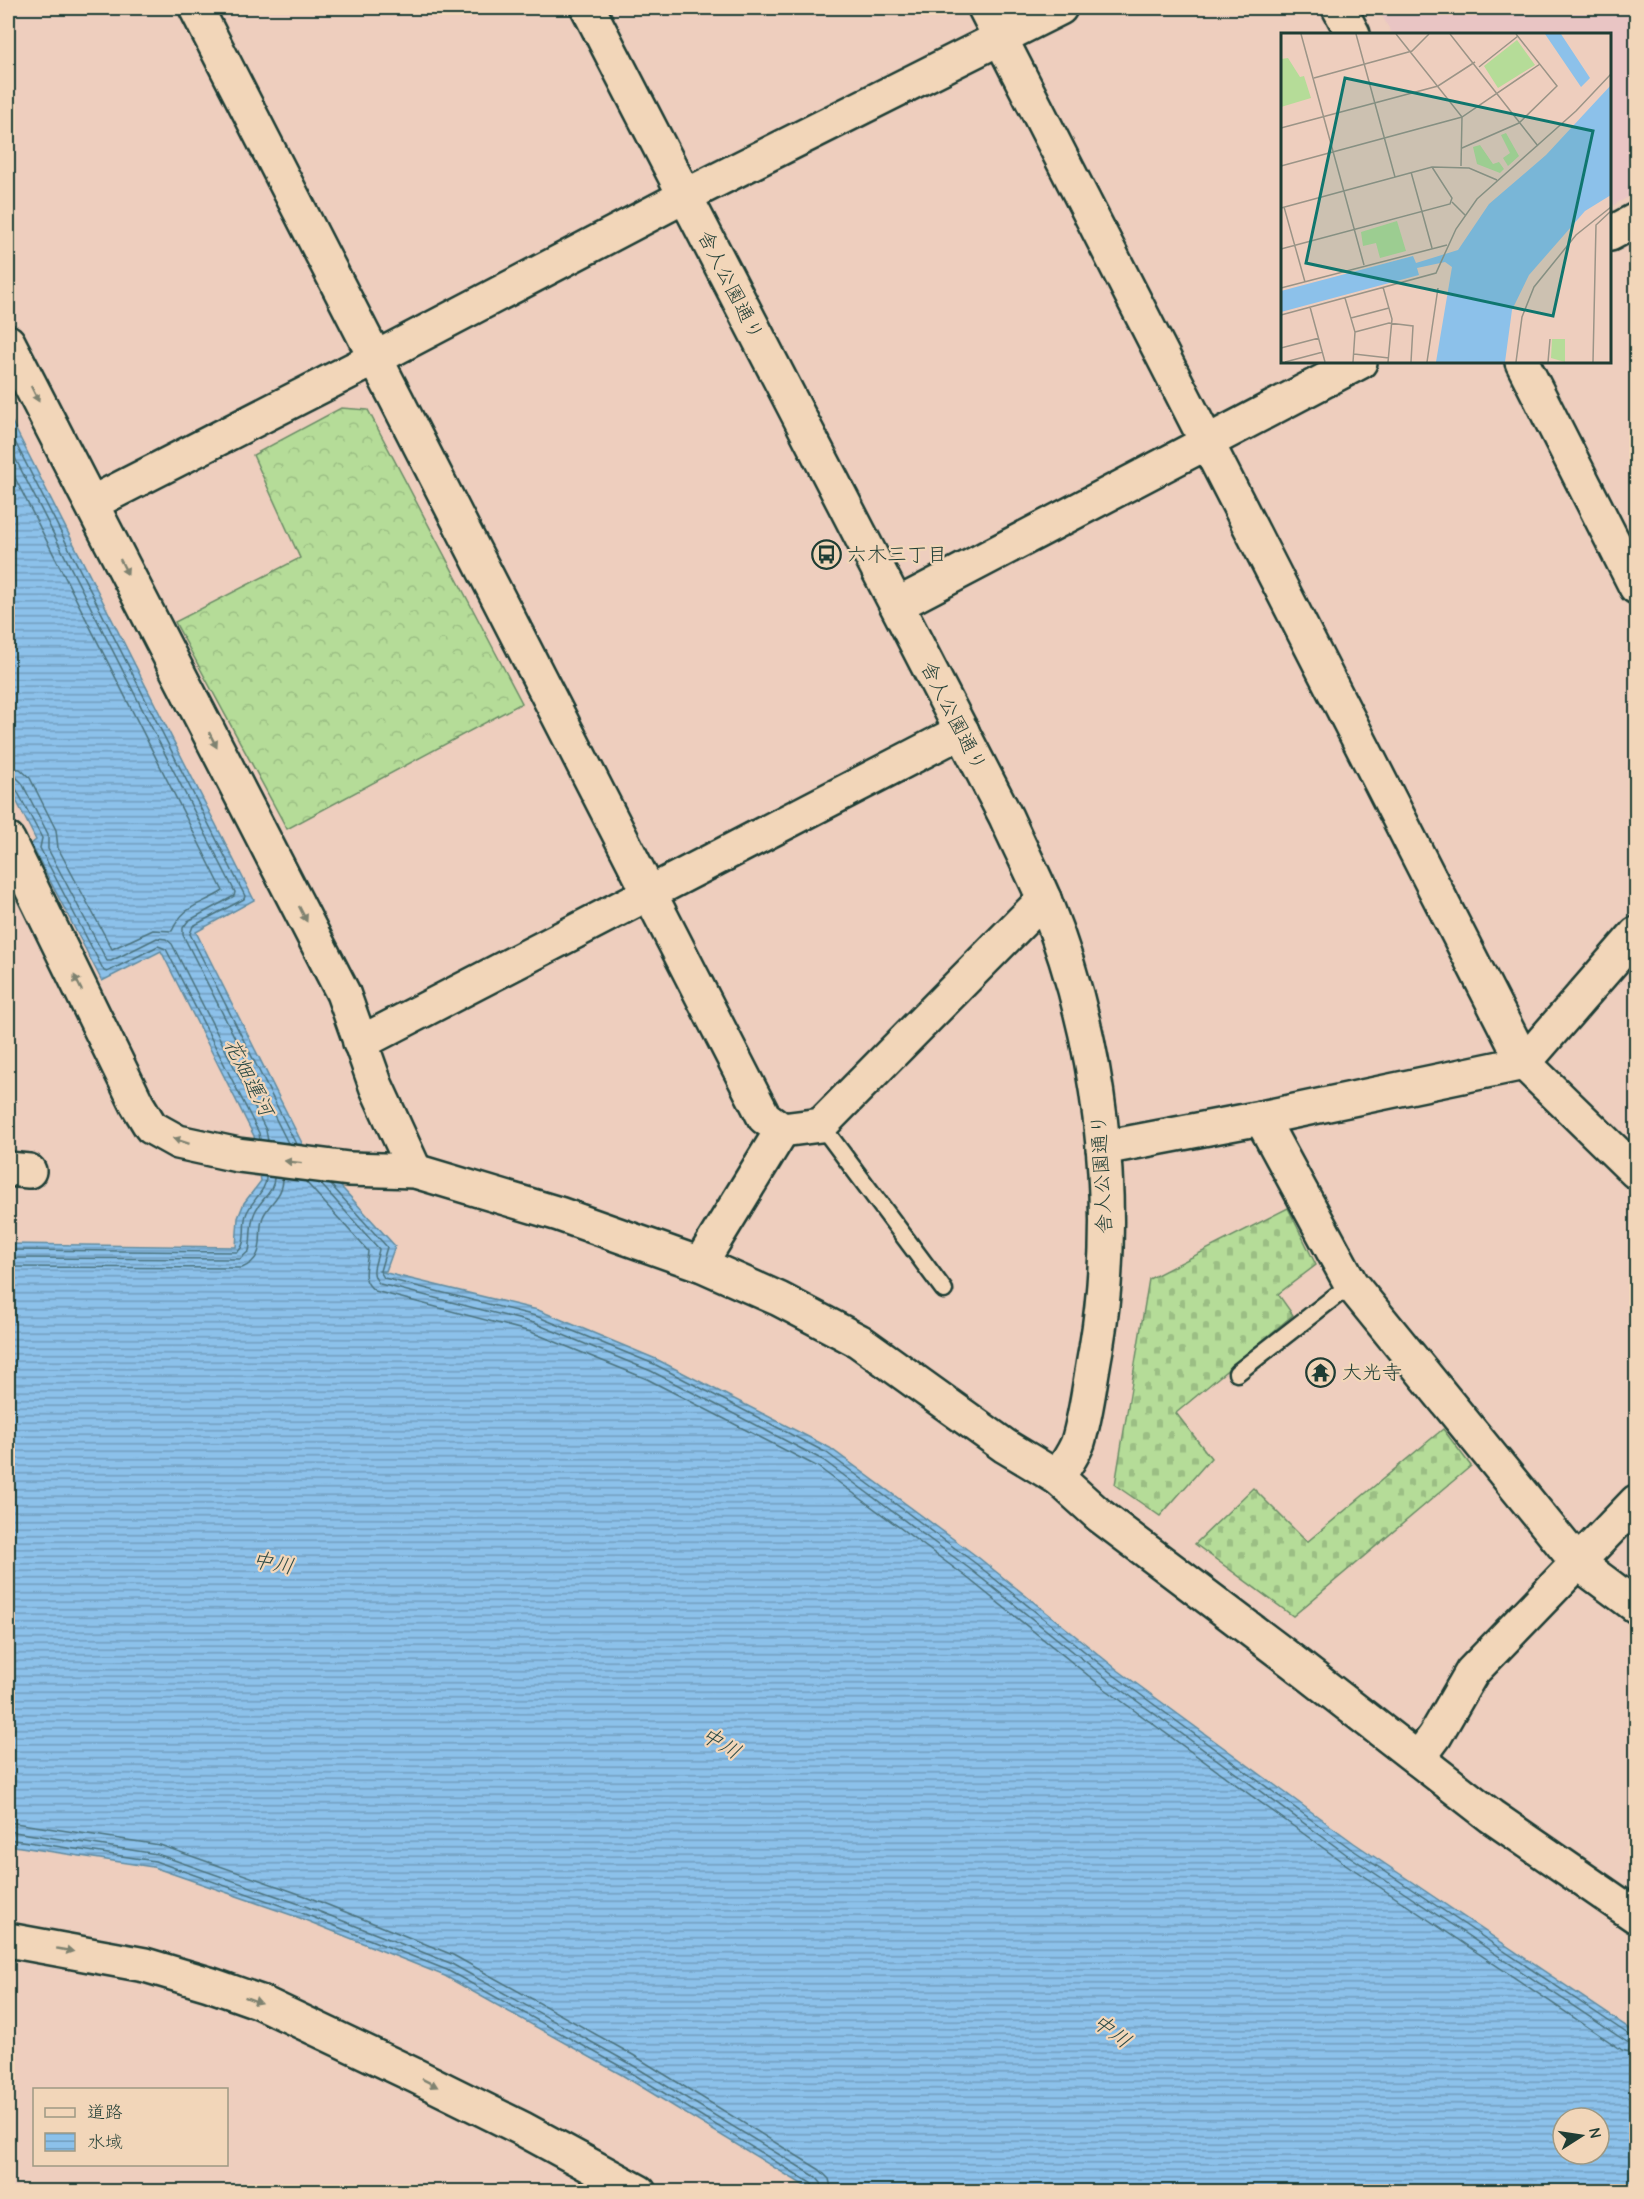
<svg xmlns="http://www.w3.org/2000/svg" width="1644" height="2199" font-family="'Comic Neue','Klee One',sans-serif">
<defs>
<pattern id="forest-crowns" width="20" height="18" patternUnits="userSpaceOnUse" patternTransform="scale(1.5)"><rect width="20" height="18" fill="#b5dc98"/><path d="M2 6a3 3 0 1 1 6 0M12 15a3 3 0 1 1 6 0" fill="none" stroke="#9bbe84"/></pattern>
<pattern id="cemetery-stones" width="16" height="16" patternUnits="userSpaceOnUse" patternTransform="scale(1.5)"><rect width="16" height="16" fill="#b5dc98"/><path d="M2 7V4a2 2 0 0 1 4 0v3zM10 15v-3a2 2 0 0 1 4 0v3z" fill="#9bbe84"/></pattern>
<pattern id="water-rules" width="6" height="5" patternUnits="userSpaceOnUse" patternTransform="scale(1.5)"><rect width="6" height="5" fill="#8cc1ea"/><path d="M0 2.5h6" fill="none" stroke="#729ebe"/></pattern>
</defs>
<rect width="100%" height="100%" fill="#eecebe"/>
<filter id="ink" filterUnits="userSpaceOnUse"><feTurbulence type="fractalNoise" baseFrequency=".0167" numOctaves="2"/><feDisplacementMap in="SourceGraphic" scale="12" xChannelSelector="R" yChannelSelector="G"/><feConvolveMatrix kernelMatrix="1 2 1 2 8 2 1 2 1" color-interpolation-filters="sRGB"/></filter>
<g filter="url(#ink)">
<polygon fill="#e9c5c4" points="1378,8 1636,8 1636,193 1610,207 1610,34 1392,34"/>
<polygon fill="url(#forest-crowns)" stroke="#6a8c66" stroke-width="1.5" points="341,408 368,410 522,703 287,829 175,622 300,558 253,455"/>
<g fill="url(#cemetery-stones)" stroke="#6a8c66" stroke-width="1.5">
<polygon points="1288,1208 1316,1265 1278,1294 1293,1315 1176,1413 1211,1458 1160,1516 1115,1485 1149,1279"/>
<polygon points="1443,1429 1471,1466 1293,1616 1195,1544 1253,1488 1307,1542"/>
</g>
<path fill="url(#water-rules)" stroke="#608ca1" stroke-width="1.5" fill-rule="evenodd" d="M8 414 254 900 196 932 303 1145 395 1246 386 1271H378L538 1310 656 1359 830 1448 979 1558 1119 1671 1354 1843 1636 2033V2191H813L622 2075 445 1976 300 1918 153 1867 8 1845V1244L236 1247 238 1218 244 1203 261 1181 254 1136 161 951 102 981 31 844 36 840 8 784ZM1563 2118H1599V2154H1563Z"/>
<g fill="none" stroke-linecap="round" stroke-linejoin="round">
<g stroke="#4b727d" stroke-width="1.5">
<polyline points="8,428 245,896 244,899 193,926 190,934 296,1144"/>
<polyline points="8,444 235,892 234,896 188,921 183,928 183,935 288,1143"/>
<path d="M8 464 223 891C200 906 184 904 172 931L153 930 112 949 58 848 56 830 30 778 20 769 8 767"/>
<polyline points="8,776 16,777 22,783 48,834 48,849 107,961 111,961 157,938 166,939 172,944 266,1130 268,1141"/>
<polyline points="8,783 15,787 42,838 40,848 104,971 107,972 158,946 166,949 259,1133 260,1140"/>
<path d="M306 1182 368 1251C367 1267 359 1279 375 1291L531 1332 647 1379 818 1467 965 1576 1105 1689 1341 1861 1622 2050 1636 2054"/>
<path d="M320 1183 379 1249C377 1262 368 1273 380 1284L534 1323 651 1371 823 1460 970 1569 1111 1682 1346 1854 1627 2042 1636 2045"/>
<polyline points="331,1185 387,1247 380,1271 384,1278 536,1316 654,1364 827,1453 975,1563 1115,1676 1350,1848 1631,2036 1636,2037"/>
<path d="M8 1250 237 1252C248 1245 242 1226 246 1215 250 1202 267 1190 266 1177"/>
<path d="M8 1258 240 1259 249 1251C252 1238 249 1224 255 1212 261 1199 274 1192 274 1178"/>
<path d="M8 1267 242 1268C249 1265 254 1262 257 1255 263 1244 258 1229 263 1217 269 1203 283 1196 283 1179"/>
<polyline points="8,1822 160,1845 308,1897 453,1955 633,2055 820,2170 829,2179 832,2192"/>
<polyline points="8,1831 157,1854 305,1906 450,1963 629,2063 816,2177 821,2183 823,2192"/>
<polyline points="8,1839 155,1861 302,1913 447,1970 625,2069 812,2184 815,2192"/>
</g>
<defs>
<g id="lane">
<polyline points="821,1125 944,1290"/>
<polyline points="1237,1373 1351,1284"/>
</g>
<g id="street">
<polyline points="196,8 764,1117 782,1130 821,1125 1044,899"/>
<polyline points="985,8 1524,1063 1636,1172"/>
<polyline points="1339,8 1353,34"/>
<polyline points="1610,234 1636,220"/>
<polyline points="8,342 343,993 376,1086 415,1171 349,1169 238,1155 178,1142 151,1127 137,1104 8,840"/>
<polyline points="1522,362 1636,587"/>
<polyline points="92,503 376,358 685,196 1060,8"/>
<polyline points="897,605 1360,362"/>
<polyline points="360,1043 962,731"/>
<polyline points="1261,1118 1351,1284 1577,1562 1636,1606"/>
<polyline points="1103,1148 1261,1118 1524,1063 1636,934"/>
<polyline points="8,1169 29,1171"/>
<polyline points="700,1264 782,1130"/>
<polyline points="1418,1759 1435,1736 1472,1672 1636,1502"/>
<polyline points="8,1940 145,1965 209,1984 260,2002 416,2076 521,2128 639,2192"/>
</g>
<g id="secondary">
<path d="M588 8 1006 817C1018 844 1032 871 1044 899 1100 1037 1121 1201 1096 1349 1090 1380 1087 1412 1078 1442 1074 1454 1064 1466 1058 1478"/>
<polyline points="415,1171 559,1214 700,1264 779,1299 859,1341 1005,1446 1058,1478 1099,1515 1292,1661 1491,1816 1636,1916"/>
</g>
</defs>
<use href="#lane" stroke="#1f3d34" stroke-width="21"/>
<use href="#street" stroke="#1f3d34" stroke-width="38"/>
<use href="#secondary" stroke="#1f3d34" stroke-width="38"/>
<use href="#lane" stroke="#f2d6b9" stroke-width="16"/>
<use href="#street" stroke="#f2d6b9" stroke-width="33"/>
<use href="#secondary" stroke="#f2d6b9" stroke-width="33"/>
</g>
<defs><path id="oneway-solid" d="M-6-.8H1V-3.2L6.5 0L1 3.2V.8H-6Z" transform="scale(1.5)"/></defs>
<g fill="#7e8270">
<use href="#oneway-solid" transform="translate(35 394) rotate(63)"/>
<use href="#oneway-solid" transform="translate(124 567) rotate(63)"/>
<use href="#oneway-solid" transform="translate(213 740) rotate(63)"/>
<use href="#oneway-solid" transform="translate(303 914) rotate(63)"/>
<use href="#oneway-solid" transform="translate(78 983) rotate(-116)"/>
<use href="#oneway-solid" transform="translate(181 1141) rotate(-162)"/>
<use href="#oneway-solid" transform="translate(293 1162) rotate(-173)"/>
<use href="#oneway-solid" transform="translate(65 1950) rotate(10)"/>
<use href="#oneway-solid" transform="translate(253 2000) rotate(20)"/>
<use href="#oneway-solid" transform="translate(430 2083) rotate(27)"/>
</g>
</g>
<defs>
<symbol id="bus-ring" viewBox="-11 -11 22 22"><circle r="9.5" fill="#f2d6b9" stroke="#1f3d34" stroke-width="1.5"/><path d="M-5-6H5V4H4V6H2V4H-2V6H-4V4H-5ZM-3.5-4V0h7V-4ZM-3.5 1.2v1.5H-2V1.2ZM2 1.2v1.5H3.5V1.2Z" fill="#1f3d34"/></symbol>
<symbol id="temple-ring" viewBox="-11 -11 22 22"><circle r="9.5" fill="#f2d6b9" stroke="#1f3d34" stroke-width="1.5"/><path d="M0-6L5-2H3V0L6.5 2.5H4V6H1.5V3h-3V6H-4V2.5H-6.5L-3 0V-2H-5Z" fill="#1f3d34"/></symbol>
</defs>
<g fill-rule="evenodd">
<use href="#bus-ring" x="810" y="538" width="33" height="33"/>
<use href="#temple-ring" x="1304" y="1356" width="33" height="33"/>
</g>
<g text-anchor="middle" stroke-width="4.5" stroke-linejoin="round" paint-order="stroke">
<g font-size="20" fill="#1f3d34" stroke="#f2d6b9">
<text transform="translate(731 285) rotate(63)" y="7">舎人公園通り</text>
<text transform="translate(954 716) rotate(63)" y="7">舎人公園通り</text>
<text transform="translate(1101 1174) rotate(-93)" y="7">舎人公園通り</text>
</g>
<g font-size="20" fill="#1f3d34" stroke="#f2d6b9" text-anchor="start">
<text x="847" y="561">六木三丁目</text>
<text x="1342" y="1379">大光寺</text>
</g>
<g font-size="21" font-style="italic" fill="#2a4a46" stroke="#f2d6b9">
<text transform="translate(249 1077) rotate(63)" y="7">花畑運河</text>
<text transform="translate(273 1563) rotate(11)" y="7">中川</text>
<text transform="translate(721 1743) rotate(31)" y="7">中川</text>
<text transform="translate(1112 2031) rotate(37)" y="7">中川</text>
</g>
</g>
<g transform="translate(1281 33)">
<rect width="330" height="330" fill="#eecebe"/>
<path d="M7 25 19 44 23 43 30 65 0 74V26Z" fill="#b5dc98"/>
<path d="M236 7 254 32 217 55 203 33ZM116 188 125 218 99 225 95 210 82 213 80 199ZM271 306H284V329L270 325Z" fill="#b5dc98"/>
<path d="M225 100 238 123 227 133 222 125 229 120 220 102ZM199 112 212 131 218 129 223 136 219 140 196 131 192 114Z" fill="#b5dc98"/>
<path d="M264 1H280L309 45 300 54ZM330 52V162L304 178 248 242 231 277 224 329H155L171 234 164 229 136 235 138 242 0 279V258L132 223 135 230 177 217 208 171 265 122Z" fill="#8cc1ea"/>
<path fill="none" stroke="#9b9487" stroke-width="1.5" d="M20 1 83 232M75 1 114 144M115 1 181 84 180 133M169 1 257 113M198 34 237 3M33 45 131 18 148 1M0 95 157 53 194 29M181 115 238 90 276 53 235 1M0 133 181 84 259 31M130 139 151 215M171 169 184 182M3 174 24 249M0 175 151 134 188 135 216 147M0 216 169 171 171 165 151 134M102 254 111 286 107 329M0 255 166 212M64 265 74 299 72 329M29 274 44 329M0 282 155 240 175 196 196 166 295 78 330 41M70 285 108 275M74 299 108 290 132 293 130 329M0 315 38 305M73 321 108 325M4 329 42 319M146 329 157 255M235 329 241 284 253 254 295 202 330 174M267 329 269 306M312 329 315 192 330 178"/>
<path fill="#0f766e" fill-opacity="0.15" stroke="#0f766e" stroke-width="3" d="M64 45 312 98 272 283 25 230Z"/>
<rect width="330" height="330" fill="none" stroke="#1f3d34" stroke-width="3"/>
</g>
<rect width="1644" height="2199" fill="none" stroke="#f2d6b9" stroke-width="30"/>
<rect x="15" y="15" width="1614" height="2169" fill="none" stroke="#1f3d34" stroke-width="2" filter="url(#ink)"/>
<rect x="33" y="2088" width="195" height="78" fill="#f2d6b9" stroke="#9e9984" stroke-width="1.5"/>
<rect x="45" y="2108" width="30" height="9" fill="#f2d6b9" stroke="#9e9984" stroke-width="1.5"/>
<text x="87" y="2118" font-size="18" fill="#1f3d34">道路</text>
<rect x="45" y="2133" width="30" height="18" fill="url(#water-rules)" stroke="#9e9984" stroke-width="1.5"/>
<text x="87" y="2148" font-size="18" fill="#1f3d34">水域</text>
<g transform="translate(1581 2136) rotate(78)"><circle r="28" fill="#f2d6b9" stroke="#9e9984" stroke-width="1.5"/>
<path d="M0-4.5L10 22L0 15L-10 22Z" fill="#1f3d34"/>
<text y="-9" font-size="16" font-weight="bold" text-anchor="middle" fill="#1f3d34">N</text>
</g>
</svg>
